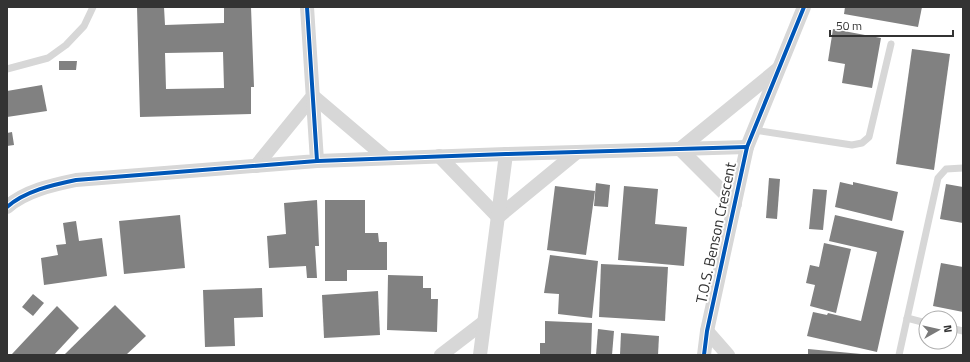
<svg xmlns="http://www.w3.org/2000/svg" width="970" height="362" font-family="'Titillium Web',sans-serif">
<rect width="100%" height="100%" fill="#fff"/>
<g fill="#818181" fill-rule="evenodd">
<path d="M137 7H164L165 25 224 23V7H251L254 87H251V114L140 117ZM223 52 224 88 166 89 165 53Z"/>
<polygon points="845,7 922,7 918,27 844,14"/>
<polygon points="833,29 881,38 872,88 842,83 845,64 828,61"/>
<polygon points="912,49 950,54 934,170 896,164"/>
<polygon points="59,61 77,61 76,70 59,70"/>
<polygon points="42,85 47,111 7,117 7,91"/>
<polygon points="12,132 14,145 7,146 7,133"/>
<polygon points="769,178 780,179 777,219 766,218"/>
<polygon points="840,182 853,185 853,182 898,192 892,221 835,207"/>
<polygon points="596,183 610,185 608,207 594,206"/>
<polygon points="946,184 963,187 963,223 940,219"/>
<polygon points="555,186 595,191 586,255 547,250"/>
<polygon points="624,186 658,189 655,224 687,227 684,266 618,260"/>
<polygon points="813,189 827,190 823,230 809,229"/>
<polygon points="317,200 319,246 315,246 317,278 307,278 306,266 269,268 267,236 286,234 284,203"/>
<polygon points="325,200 365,200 365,233 378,233 379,242 387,242 387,270 347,270 347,281 325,281"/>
<polygon points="180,215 185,268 124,274 119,221"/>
<polygon points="835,215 904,231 877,352 807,336 813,312 827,315 828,313 861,321 877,252 829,241"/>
<polygon points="76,221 79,241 102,238 107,276 44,285 41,258 58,255 56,245 66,244 63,223"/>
<polygon points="824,243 851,249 836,313 810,306 815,285 806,283 810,265 819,267"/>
<polygon points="550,255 598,261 592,318 558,314 559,294 544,293"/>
<polygon points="941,263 963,267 963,312 933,306"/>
<polygon points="601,264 668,267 665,321 599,317"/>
<polygon points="388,275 423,276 423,288 431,288 431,299 438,299 437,332 387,330"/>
<polygon points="262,288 263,317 234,318 235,346 205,347 203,290"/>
<polygon points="378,291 380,335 324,338 322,295"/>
<polygon points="33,294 44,303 33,316 22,307"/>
<polygon points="115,305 146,336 126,355 64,355"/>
<polygon points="57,306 79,328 54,355 13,355 12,354"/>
<polygon points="545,321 592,323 591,355 540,355 540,343 545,343"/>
<polygon points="598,329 614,331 612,355 596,355"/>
<polygon points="621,333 659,336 658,355 620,355"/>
<polygon points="808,349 861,354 861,355 808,355"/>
</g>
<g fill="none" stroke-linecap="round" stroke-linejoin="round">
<g stroke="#d7d7d7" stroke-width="7">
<polyline points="7,69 48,58 66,45 84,26 93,7"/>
<polyline points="754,130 852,145 862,143 869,137 891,44"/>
<polyline points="907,318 926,323"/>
<polyline points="950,328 963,331"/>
<polyline points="899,355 938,178 946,169 963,168"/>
</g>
<g stroke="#d7d7d7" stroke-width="14">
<polyline points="439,156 498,217 577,152"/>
<polyline points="317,161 506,154 747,147"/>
<polyline points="256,166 313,96 386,158"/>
<polyline points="735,204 680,149 778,69"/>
<path d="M7 207C25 191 52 185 76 180L317 161 307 7"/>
<polyline points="707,331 728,355"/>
<polyline points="441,355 484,322"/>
<polyline points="480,355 506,154"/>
<polyline points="704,355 707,331 747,147 804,7"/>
</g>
<defs>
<g id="cycleway">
<polyline points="317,161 506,154 747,147"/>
<path d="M7 207C25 191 52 185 76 180L317 161 307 7"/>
<polyline points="704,355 707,331 747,147 804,7"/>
</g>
</defs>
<use href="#cycleway" stroke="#fff" stroke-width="6"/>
<use href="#cycleway" stroke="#0057b8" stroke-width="4"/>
</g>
<g text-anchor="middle" stroke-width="4" stroke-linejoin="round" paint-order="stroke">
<g font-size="15" fill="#333" stroke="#fff">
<text transform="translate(716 233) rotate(-78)" y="5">T.O.S. Benson Crescent</text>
</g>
</g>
<rect width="970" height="362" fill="none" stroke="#333333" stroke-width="16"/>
<g transform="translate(938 330) rotate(82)"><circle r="19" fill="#ffffff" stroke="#adadad"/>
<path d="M0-3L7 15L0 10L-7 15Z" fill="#7a7a7a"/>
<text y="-6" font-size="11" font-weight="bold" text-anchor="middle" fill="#333333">N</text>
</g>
<path d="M830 30v6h123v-6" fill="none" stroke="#333333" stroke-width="2"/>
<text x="836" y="30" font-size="12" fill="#333333" stroke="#ffffff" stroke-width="3" paint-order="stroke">50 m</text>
</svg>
